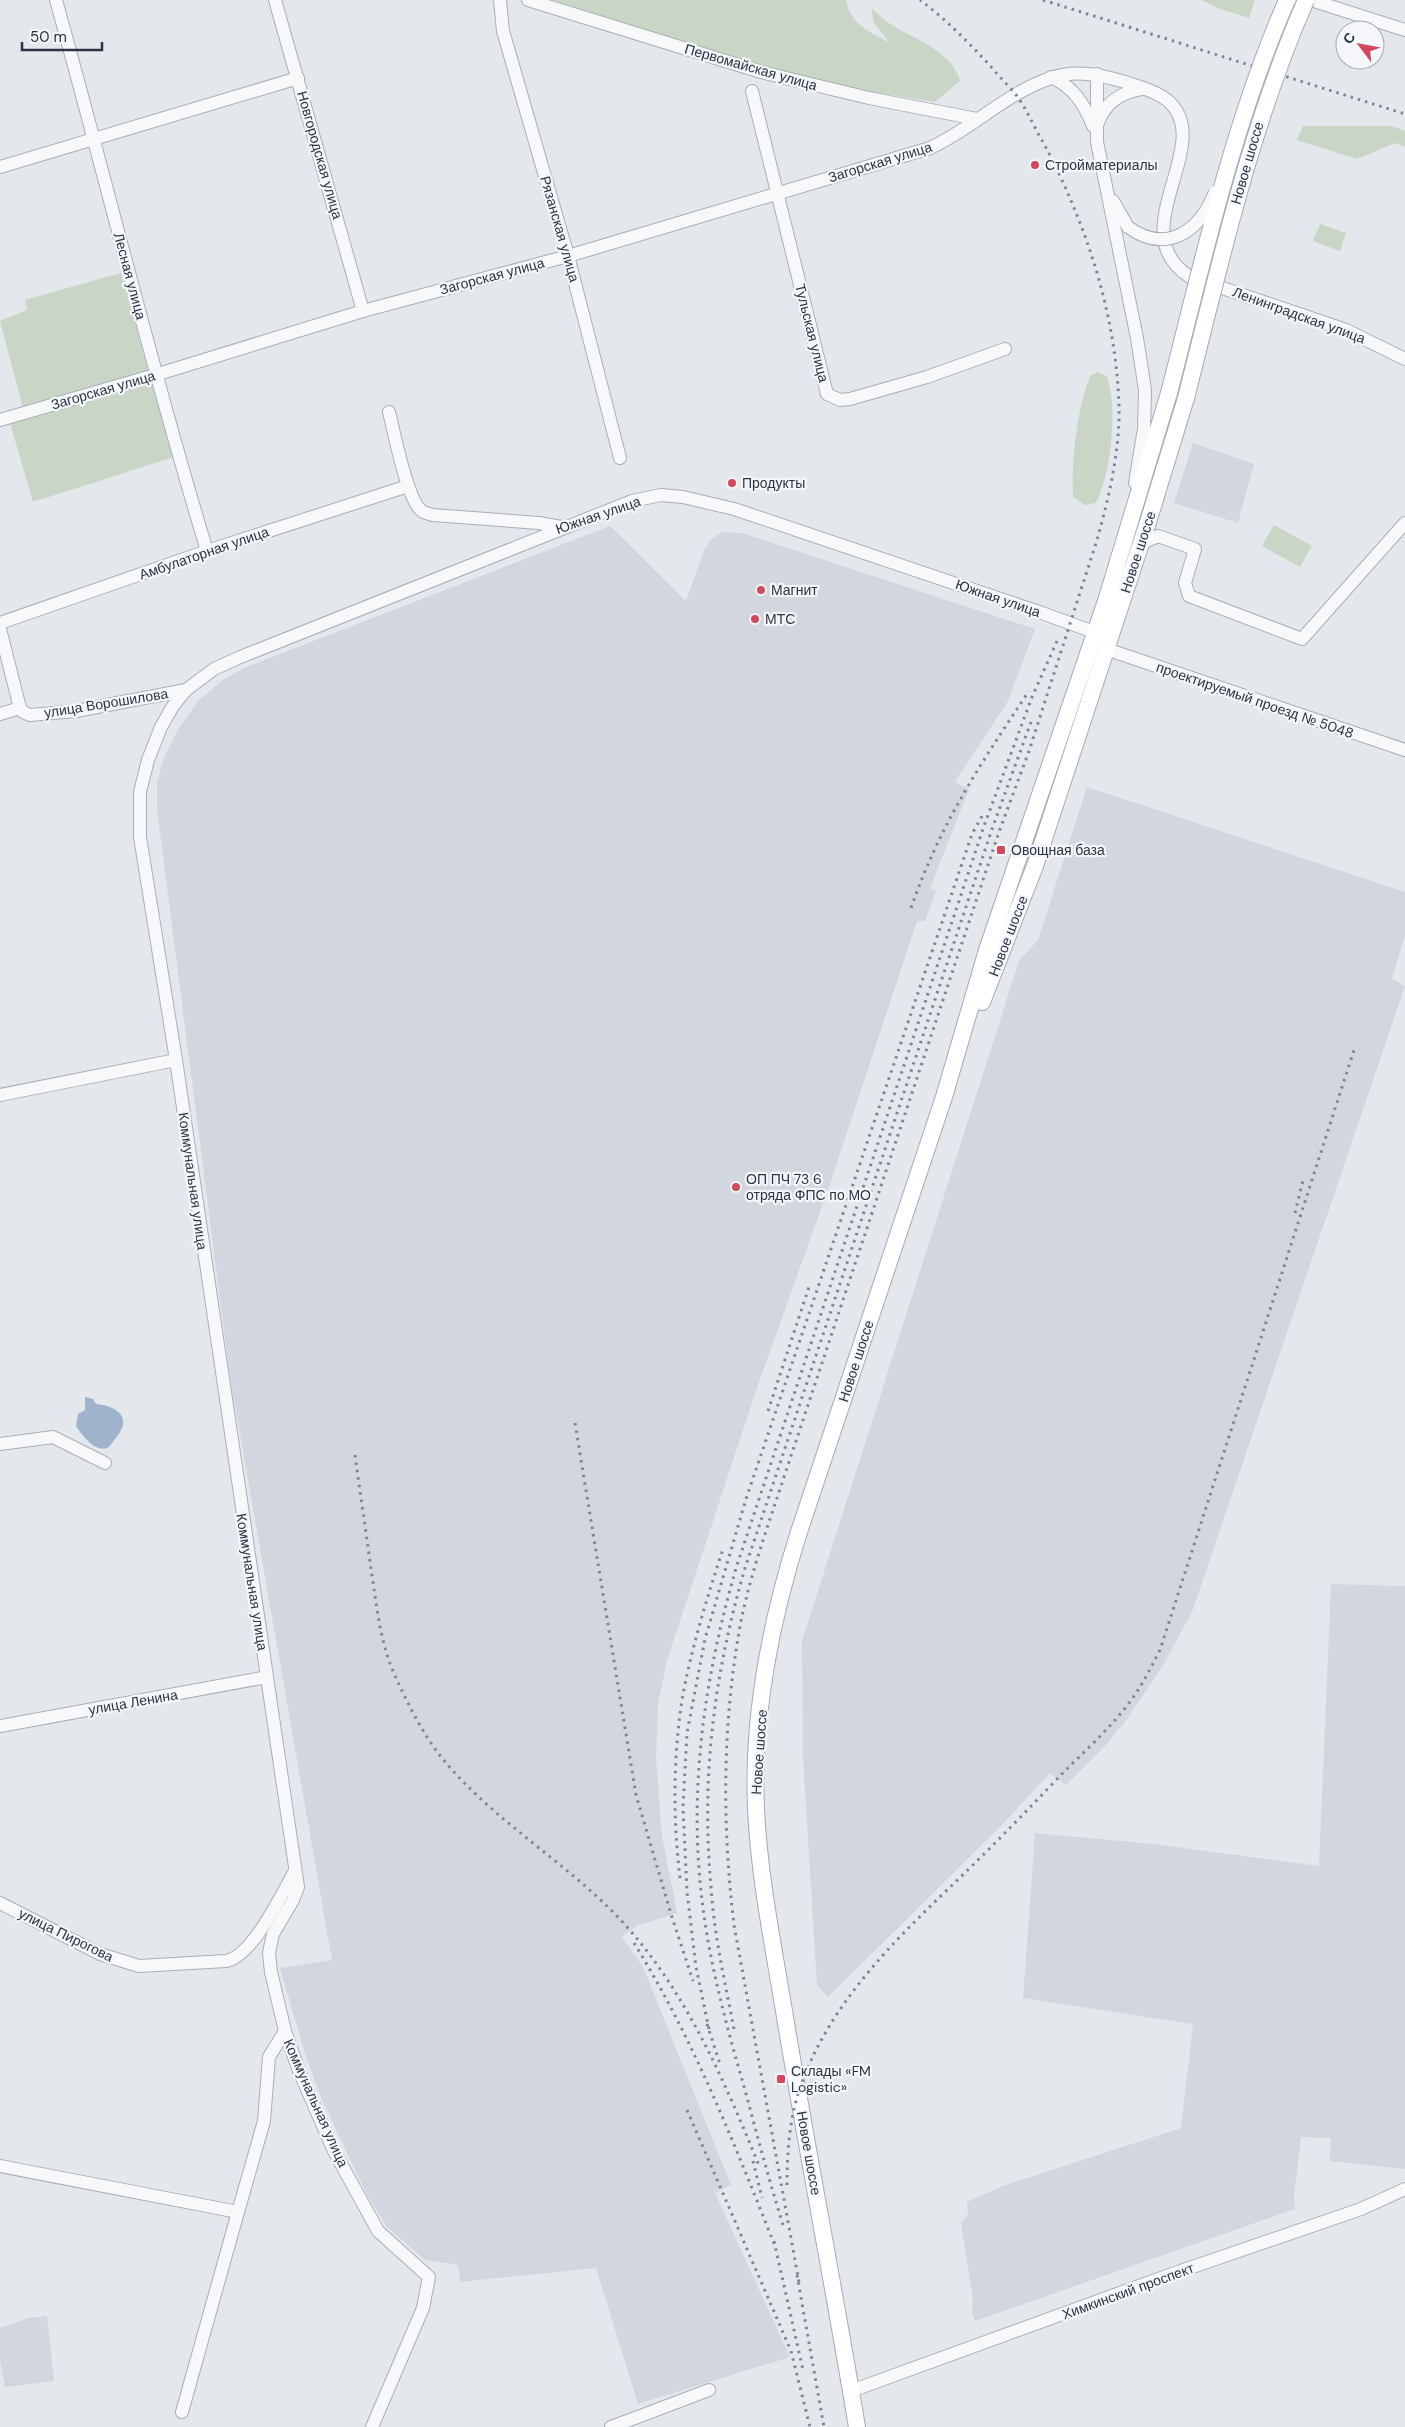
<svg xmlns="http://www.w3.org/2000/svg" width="1405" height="2427" font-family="'DM Sans',sans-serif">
<rect width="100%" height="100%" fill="#e4e7ec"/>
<g fill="#d2d6de">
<polygon points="1193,443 1254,464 1238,523 1174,503"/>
<polygon points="610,526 686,601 704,550 711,539 723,532 742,533 1035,629 1008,701 955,782 969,789 930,888 936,891 925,921 917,921 830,1184 759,1382 667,1660 658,1705 656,1758 662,1836 677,1913 636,1926 622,1937 643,1967 731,2185 715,2193 790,2357 638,2404 596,2268 460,2282 458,2265 425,2260 387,2227 367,2195 323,2102 306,2057 280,1968 332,1960 230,1377 157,809 157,783 164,757 179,728 198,701 223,680 246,667"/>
<polygon points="1087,787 1405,892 1405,935 1392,979 1405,986 1192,1612 1161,1669 1125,1722 1103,1748 1066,1785 1050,1773 1001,1826 828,1997 817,1985 803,1758 802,1641 1019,961 1038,940"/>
<polygon points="1331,1584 1405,1586 1405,2169 1330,2161 1331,2138 1301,2137 1294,2196 1295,2209 975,2321 972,2313 973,2300 961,2222 968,2216 967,2202 1003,2186 1181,2128 1193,2024 1023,1998 1035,1833 1153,1844 1319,1866"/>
<polygon points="47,2316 54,2381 5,2387 0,2360 0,2328 29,2318"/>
</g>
<g fill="#c9d6c5">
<path d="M553 0H846C850 24 869 32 889 42L874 23 871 7C878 14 886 22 895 27 918 40 953 53 960 81L935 102 868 91 754 65Z"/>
<polygon points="1201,0 1255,0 1249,18 1218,8"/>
<polygon points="1303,126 1392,126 1405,131 1405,147 1395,143 1357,159 1297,140"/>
<polygon points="1320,224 1346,233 1340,251 1313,241"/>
<polygon points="121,273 149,373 23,408 0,321 27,310 25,300"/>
<path d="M1098 372 1107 377C1118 408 1111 474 1096 503L1085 505 1073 497C1071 460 1077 410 1090 376Z"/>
<polygon points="153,380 174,457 33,502 10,423"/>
<polygon points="1274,525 1312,546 1300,567 1262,546"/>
</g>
<path fill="#9fb4cc" d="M85 1397 93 1399 96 1404C119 1406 133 1419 115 1439 112 1442 111 1446 107 1448 94 1452 82 1435 76 1426L78 1414 85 1410Z"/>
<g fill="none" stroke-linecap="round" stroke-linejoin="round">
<defs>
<g id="minor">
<path d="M56 0C107 184 152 369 207 551"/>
<polyline points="275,0 363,311"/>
<polyline points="500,0 503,31 568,256 620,458"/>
<polyline points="528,0 761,72 869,98 977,119"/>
<polyline points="1311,0 1405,30"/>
<polyline points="1097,74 1097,142 1137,338 1145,390 1144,429 1135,483"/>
<path d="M1051 77C1074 87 1084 104 1093 126"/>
<polyline points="752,91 827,394 840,400 850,399 927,377 1005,349"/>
<path d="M1098 123C1105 103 1121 92 1142 89"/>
<polyline points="0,167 298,78"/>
<polyline points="1113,201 1128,227"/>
<path d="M389 412C394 431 407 501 422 511 424 513 430 514 433 515L539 523 561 527"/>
<path d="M0 420 155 375 363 311 568 256 930 148C972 129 1006 93 1051 78 1076 69 1101 75 1125 82 1139 87 1156 91 1167 100 1219 143 1119 232 1190 277L1346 330 1405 359"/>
<polyline points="1140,544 1158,536 1195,549 1185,583 1189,596 1302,639 1405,523"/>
<polyline points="0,623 207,551 408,486"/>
<polyline points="0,629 20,708"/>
<polyline points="1106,649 1405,750"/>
<polyline points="0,714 20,708 23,712 30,715 76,711 186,690"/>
<polyline points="0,1095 176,1060"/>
<polyline points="0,1444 53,1437 105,1463"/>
<polyline points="0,1726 267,1677"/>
<path d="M0 1903 100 1954 139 1966 226 1961C253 1956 281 1895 295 1871"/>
<polyline points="0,2166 238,2212 264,2121 269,2057 285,2031"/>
<polyline points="851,2391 1172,2274 1361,2209 1405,2189"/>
<polyline points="182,2412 238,2212"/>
<polyline points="372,2427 423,2308 429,2277 378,2231 334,2151 299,2071 285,2031 271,1972 269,1953 273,1934 293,1900 298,1887 176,1060 140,837 140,792 148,760 161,727 173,706 186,690 214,669 238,658 632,501 661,495 683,497 734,509 1042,613 1102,635"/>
<polyline points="611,2427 709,2390"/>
</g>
<g id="major">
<polyline points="982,1002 1035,866 1149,519 1186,398"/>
<path d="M857 2427C834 2288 807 2150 784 2011 773 1944 759 1876 756 1808 752 1717 771 1621 798 1535L944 1097 987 950 1106 601 1169 393"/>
</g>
</defs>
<use href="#minor" stroke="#a9aeb7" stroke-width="14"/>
<use href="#major" stroke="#a3abb8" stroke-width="18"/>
<use href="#minor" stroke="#f7f8fa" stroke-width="12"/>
<use href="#major" stroke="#fff" stroke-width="16"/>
<g stroke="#7d8696" stroke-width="3" stroke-dasharray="2.5 5" stroke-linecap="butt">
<polyline points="1043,0 1405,114"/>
<path d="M911 908C940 824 981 763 1029 691"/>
<polyline points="1295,1213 1303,1180"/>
<polyline points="768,1411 809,1287"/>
<polyline points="575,1423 636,1795 671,1914 693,1981"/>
<path d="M355 1455C360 1493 366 1531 371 1569 377 1607 380 1645 397 1680 409 1706 424 1736 442 1758 489 1816 556 1856 609 1908 681 1979 722 2075 760 2168"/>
<path d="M680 1878C673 1820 673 1758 682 1700 691 1649 707 1598 723 1549"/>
<path d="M634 1943C693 2038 734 2143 775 2246"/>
<polyline points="707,2024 720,2064"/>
<polyline points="709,2029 696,1967 687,1892 683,1807 687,1733 705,1639 746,1499 972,834 982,816"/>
<path d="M734 2029C725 1982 714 1935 711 1887 701 1775 714 1675 745 1568L992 829 1031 722"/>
<polyline points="687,2110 791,2351 810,2427"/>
<polyline points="753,2161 762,2198"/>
<path d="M787 2185C787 2149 790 2111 804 2077 833 2003 888 1947 945 1892 983 1856 1020 1818 1057 1779 1083 1752 1115 1725 1136 1693 1145 1680 1152 1665 1160 1650L1354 1050"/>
<path d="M783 2225C769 2180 757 2135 745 2090 726 2024 708 1959 701 1891 689 1780 706 1671 737 1565L984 826 1032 697 1058 639"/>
<polyline points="774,2241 803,2370"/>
<polyline points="797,2275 824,2427"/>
<path d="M799 2282 734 1925C722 1823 722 1723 741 1621 748 1587 759 1552 770 1519L999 832 1029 751 1097 540C1109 497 1120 451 1119 406 1116 313 1086 223 1043 142 1034 127 1027 110 1017 96 1010 87 1001 79 994 70 971 45 947 20 920 0"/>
</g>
<defs>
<path id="minor-bridge" d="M1128 227C1167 255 1200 231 1215 192"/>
<g id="major-bridge">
<path d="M1169 393C1203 261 1232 126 1287 0"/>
<path d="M1186 398C1220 264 1250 128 1306 0"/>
</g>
</defs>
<use href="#minor-bridge" stroke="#a9aeb7" stroke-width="14" stroke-linecap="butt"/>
<use href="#major-bridge" stroke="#a3abb8" stroke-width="18" stroke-linecap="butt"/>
<use href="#minor-bridge" stroke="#f7f8fa" stroke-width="12"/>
<use href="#major-bridge" stroke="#fff" stroke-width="16"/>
</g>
<g fill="#d1495b" stroke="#f4f6f9" stroke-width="2">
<circle cx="1035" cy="165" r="5"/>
<circle cx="732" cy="483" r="5"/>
<circle cx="761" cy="590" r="5"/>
<circle cx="755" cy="619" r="5"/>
<rect x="996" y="845" width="10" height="10" rx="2.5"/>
<circle cx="736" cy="1187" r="5"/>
<rect x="776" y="2074" width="10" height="10" rx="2.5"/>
</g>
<g text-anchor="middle" stroke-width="4.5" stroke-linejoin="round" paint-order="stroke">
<g font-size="14" fill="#2b3445" stroke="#f4f6f9">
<text transform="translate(751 67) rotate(16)" y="5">Первомайская улица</text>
<text transform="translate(320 155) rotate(74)" y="5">Новгородская улица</text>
<text transform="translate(880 162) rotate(-17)" y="5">Загорская улица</text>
<text transform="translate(1247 163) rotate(-74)" y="5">Новое шоссе</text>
<text transform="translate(560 229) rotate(74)" y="5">Рязанская улица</text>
<text transform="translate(130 276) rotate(75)" y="5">Лесная улица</text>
<text transform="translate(492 276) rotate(-15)" y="5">Загорская улица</text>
<text transform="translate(1299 315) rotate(20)" y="5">Ленинградская улица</text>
<text transform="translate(812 333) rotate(76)" y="5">Тульская улица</text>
<text transform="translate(103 390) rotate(-16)" y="5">Загорская улица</text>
<text transform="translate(598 515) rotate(-19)" y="5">Южная улица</text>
<text transform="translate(1138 552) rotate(-72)" y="5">Новое шоссе</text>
<text transform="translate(204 553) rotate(-19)" y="5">Амбулаторная улица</text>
<text transform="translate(998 598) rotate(19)" y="5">Южная улица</text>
<text transform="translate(1255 700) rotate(19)" y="5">проектируемый проезд № 5048</text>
<text transform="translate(106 703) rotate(-9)" y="5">улица Ворошилова</text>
<text transform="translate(1008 936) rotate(-69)" y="5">Новое шоссе</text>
<text transform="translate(193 1181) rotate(82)" y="5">Коммунальная улица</text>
<text transform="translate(856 1361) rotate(-72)" y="5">Новое шоссе</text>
<text transform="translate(252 1582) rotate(81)" y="5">Коммунальная улица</text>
<text transform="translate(133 1702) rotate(-10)" y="5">улица Ленина</text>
<text transform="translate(759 1752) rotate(-86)" y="5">Новое шоссе</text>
<text transform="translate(66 1935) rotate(26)" y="5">улица Пирогова</text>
<text transform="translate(316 2103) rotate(66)" y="5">Коммунальная улица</text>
<text transform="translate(809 2153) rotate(80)" y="5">Новое шоссе</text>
<text transform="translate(1128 2291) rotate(-20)" y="5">Химкинский проспект</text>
</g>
<g font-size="14" fill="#2b3445" stroke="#f4f6f9" text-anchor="start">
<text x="1045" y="170">Стройматериалы</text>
<text x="742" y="488">Продукты</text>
<text x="771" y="595">Магнит</text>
<text x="765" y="624">МТС</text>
<text x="1011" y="855">Овощная база</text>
<text x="746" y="1184">ОП ПЧ 73 6<tspan x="746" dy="16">отряда ФПС по МО</tspan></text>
<text x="791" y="2076">Склады «FM<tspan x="791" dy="16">Logistic»</tspan></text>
</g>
</g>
<g transform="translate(1360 45) rotate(302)"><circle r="24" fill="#f4f6f9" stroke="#a4a8b1"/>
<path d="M0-4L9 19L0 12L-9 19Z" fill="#d1495b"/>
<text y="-8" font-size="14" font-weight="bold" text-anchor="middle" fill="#2b3445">С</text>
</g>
<path d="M22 42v8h80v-8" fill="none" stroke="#2b3445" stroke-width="2.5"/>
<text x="30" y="42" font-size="15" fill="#2b3445" stroke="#f4f6f9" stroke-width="4" paint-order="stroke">50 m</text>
</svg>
